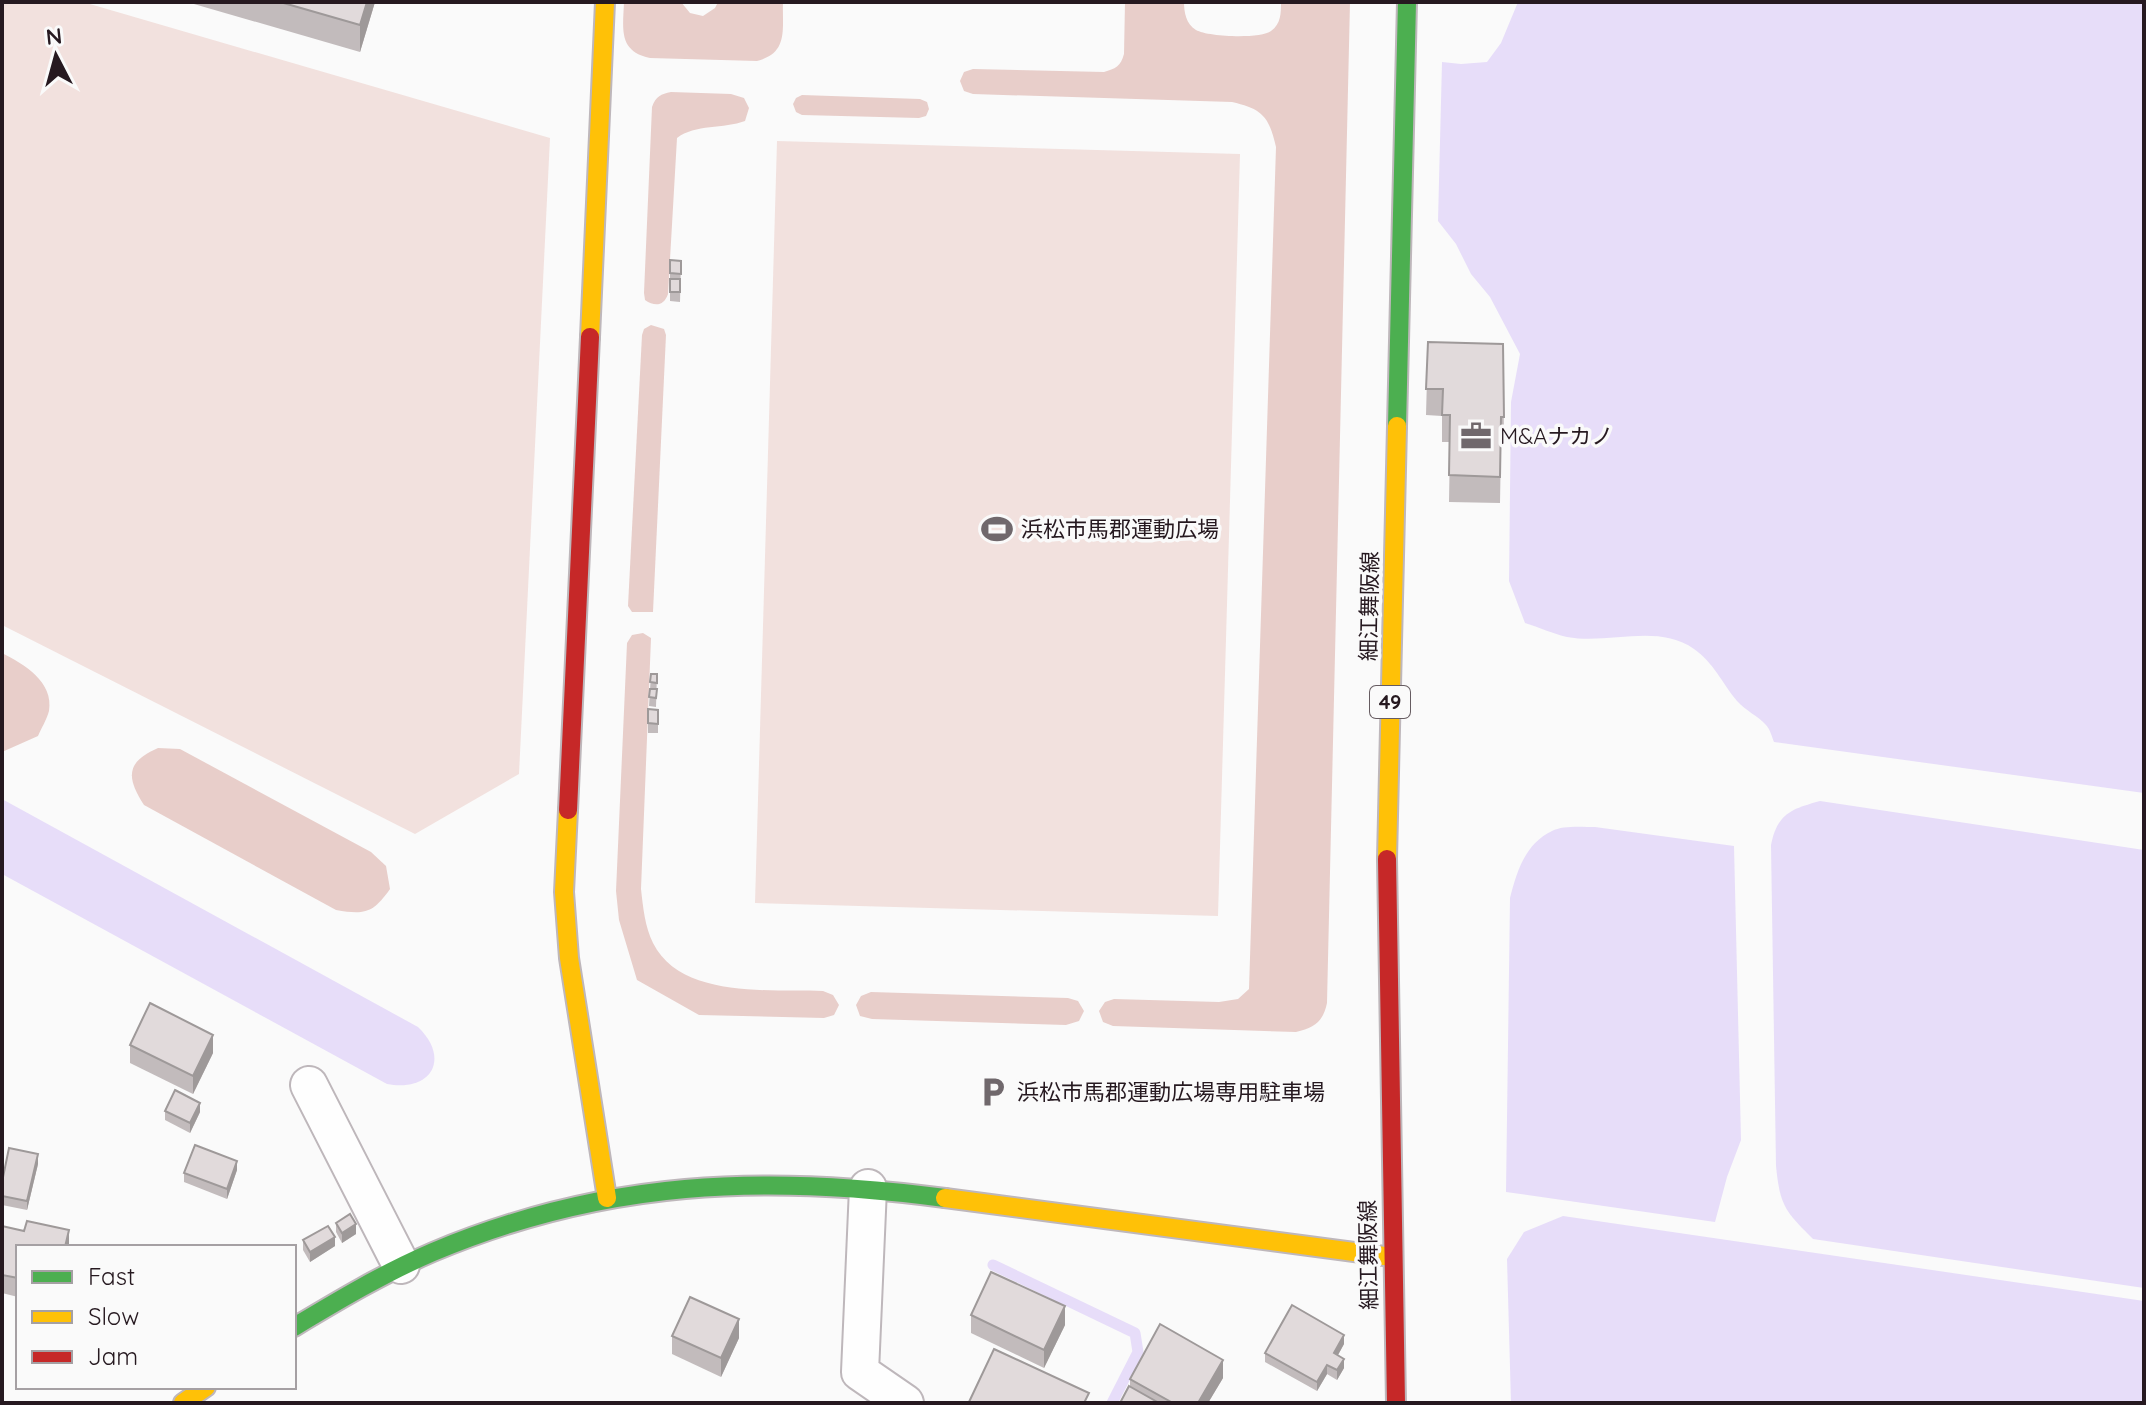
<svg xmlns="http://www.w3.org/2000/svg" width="2146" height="1405" font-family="Quicksand,'Noto Sans JP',sans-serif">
<rect width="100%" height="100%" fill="#fafafa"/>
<g fill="#f2e1de">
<polygon points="2,2 83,2 550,138 519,774 415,834 2,625"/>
<polygon points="777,141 1240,154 1218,916 755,903"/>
</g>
<g fill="#e8ceca">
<path d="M624 2H681L690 13 703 16 715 8 718 2H783C782 29 789 53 757 61L650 58C618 51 623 29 624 2Z"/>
<path d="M1125 2H1184C1184 12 1186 24 1196 30 1208 37 1261 39 1271 31 1281 24 1281 13 1281 2H1350L1327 1003C1323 1022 1314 1028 1296 1032L1113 1026 1103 1022 1099 1011 1105 1002 1114 999 1219 1002 1238 999 1249 989 1276 147C1269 116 1262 109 1232 102L973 94 964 91 960 81 964 72 973 69 1104 72C1115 69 1121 66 1124 54Z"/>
<path d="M671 92 731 94 744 98 749 108 745 121C724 129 695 124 677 138L668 294C664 306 655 307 645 300L644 293 652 107C656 96 661 94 671 92Z"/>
<polygon points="802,95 920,99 927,102 929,109 926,116 919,118 802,115 796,112 793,104 796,98"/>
<polygon points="651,325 664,329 666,335 653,612 632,612 628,606 642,335 644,329"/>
<path d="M643 633 651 638 641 889C643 907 645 927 653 943 681 999 771 989 823 991L833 995 839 1005 834 1015 824 1018 699 1015 637 980 619 920 616 891 627 643 632 635Z"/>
<path d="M2 653C24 664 54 682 49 711 47 719 41 729 38 736L2 752Z"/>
<path d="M158 748 180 749 371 852 386 866 390 889C373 913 365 915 336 910L144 805C126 777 126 762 158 748Z"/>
<polygon points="871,992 1068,998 1078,1001 1084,1011 1079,1021 1066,1025 872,1019 860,1016 856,1005 861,996"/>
</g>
<g fill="#e7ddf9">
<path d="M1518 2H2144V793L1774 742C1772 737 1770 729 1766 725 1758 716 1746 711 1737 701 1722 683 1714 663 1694 649 1657 623 1609 645 1567 637 1553 634 1539 627 1525 623L1509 581 1511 402 1520 354 1490 297 1471 274 1456 244 1438 221 1442 62 1461 64 1487 62 1501 43Z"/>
<path d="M2 799 418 1027C451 1059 431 1092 387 1084L2 874Z"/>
<path d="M1820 801 2144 850V1288L1813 1239C1785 1211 1780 1206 1776 1166L1771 845C1777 814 1791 809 1820 801Z"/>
<path d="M1595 827 1734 846 1741 1140 1727 1177 1715 1222 1506 1192 1510 898C1517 871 1525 844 1552 831 1563 825 1583 827 1595 827Z"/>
<polygon points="1563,1216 2144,1301 2144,1403 1511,1403 1507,1259 1524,1232"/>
</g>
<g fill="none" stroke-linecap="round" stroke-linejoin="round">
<polyline stroke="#e7ddf9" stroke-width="11" points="993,1265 1135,1333 1138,1352 1112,1403"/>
<defs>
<g id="street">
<polyline points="309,1085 401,1265"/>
<polyline points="868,1188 860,1372 905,1403"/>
</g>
<g id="fast">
<polyline points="1397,426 1407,2"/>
<path d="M294 1327C339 1300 384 1273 433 1252 604 1180 764 1174 945 1198"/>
</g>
<g id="slow">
<polyline points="590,337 605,2"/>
<polyline points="568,810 564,892 569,958 607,1198"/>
<polyline points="1387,859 1397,426"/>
<polyline points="945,1198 1392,1257"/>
<polyline points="183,1403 206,1387"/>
</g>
<g id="jam">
<polyline points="568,810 590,337"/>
<polyline points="1387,859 1396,1403"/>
</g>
</defs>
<use href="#street" stroke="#beb7bb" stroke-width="40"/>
<use href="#fast" stroke="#beb7bb" stroke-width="22"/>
<use href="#slow" stroke="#beb7bb" stroke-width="22"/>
<use href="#jam" stroke="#beb7bb" stroke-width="22"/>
<use href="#street" stroke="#fefefe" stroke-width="36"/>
<use href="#fast" stroke="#4caf50" stroke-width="18"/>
<use href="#slow" stroke="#ffc107" stroke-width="18"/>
<use href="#jam" stroke="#c62828" stroke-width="18"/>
</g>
<g fill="#c2bbbc">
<polygon points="187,2 375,2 360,52"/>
<polygon points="670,260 681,261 680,302 670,301"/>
<polygon points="1428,342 1503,344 1504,444 1501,444 1500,503 1449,502 1450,442 1442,442 1442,416 1426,415"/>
<polygon points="651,674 657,674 656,707 649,706"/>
<polygon points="648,709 658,710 658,733 648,733"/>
<polygon points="130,1045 213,1053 193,1094 130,1063"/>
<polygon points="165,1111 200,1112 190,1133 165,1120"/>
<polygon points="38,1164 27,1210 2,1205 2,1182"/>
<polygon points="237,1170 227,1199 184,1182 184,1173"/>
<polygon points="336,1223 356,1234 342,1243 336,1232"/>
<polygon points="2,1226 69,1247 18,1247 18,1297 2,1293"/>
<polygon points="303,1240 335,1246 310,1262 303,1250"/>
<polygon points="971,1315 1065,1325 1044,1368 971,1333"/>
<polygon points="672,1336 739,1338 721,1377 672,1354"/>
<polygon points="1344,1344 1338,1355 1344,1368 1337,1380 1327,1374 1317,1391 1265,1362 1265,1353"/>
<polygon points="1223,1378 1208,1403 1120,1403 1130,1386 1130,1379"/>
</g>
<g fill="#9e9999">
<polygon points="367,2 375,2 360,52 360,25"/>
<polygon points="213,1035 213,1053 193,1094 193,1076"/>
<polygon points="200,1103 200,1112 190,1133 190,1123"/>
<polygon points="38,1154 38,1164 27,1210 27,1201"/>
<polygon points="237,1161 237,1170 227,1199 227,1189"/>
<polygon points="356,1224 356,1234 342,1243 342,1233"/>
<polygon points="69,1230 69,1247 65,1247"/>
<polygon points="335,1237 335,1246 310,1262 310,1252"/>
<polygon points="1065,1306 1065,1325 1044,1368 1044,1350"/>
<polygon points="739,1319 739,1338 721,1377 721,1358"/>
<polygon points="1344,1335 1344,1344 1334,1362 1334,1353"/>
<polygon points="1344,1359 1344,1368 1337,1380 1337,1370"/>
<polygon points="1223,1360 1223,1378 1208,1403 1198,1403"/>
<polygon points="1327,1365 1327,1374 1317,1391 1317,1382"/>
</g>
<g fill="#e1dadb" stroke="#9e9999" stroke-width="2">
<polygon points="280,2 367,2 360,25"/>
<polygon points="670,260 681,261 681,274 670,273"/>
<rect x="670" y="279" width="10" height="13"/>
<polygon points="1428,342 1503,344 1504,417 1501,417 1500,477 1449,475 1450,415 1442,415 1443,389 1426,389"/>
<polygon points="651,674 657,674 657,683 650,682"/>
<polygon points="650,689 657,689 656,698 649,697"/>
<polygon points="648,709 658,710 658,724 648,723"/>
<polygon points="150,1003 213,1035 193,1076 130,1045"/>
<polygon points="175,1090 200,1103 190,1123 165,1111"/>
<polygon points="195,1145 237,1161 227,1189 184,1173"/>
<polygon points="9,1148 38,1154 27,1201 2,1196 2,1182"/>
<polygon points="350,1214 356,1224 342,1233 336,1223"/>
<polygon points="27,1221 69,1230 65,1247 18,1247 18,1278 2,1275 2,1226 24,1231"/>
<polygon points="328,1226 335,1237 310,1252 303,1240"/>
<polygon points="991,1272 1065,1306 1044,1350 971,1315"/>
<polygon points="690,1297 739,1319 721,1358 672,1336"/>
<polygon points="1292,1305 1344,1335 1334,1353 1344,1359 1337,1370 1327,1365 1317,1382 1265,1353"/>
<polygon points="1160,1324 1223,1360 1198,1403 1173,1403 1130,1379"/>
<polygon points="994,1349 1089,1393 1084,1403 972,1403 969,1402"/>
<polygon points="1129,1386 1159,1403 1120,1403"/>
</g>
<defs>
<symbol id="office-bare" viewBox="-9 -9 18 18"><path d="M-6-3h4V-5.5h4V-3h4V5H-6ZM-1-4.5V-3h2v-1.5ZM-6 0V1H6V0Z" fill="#70686c" stroke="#fafafa" stroke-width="2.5" paint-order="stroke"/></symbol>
<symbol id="stadium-bare" viewBox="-9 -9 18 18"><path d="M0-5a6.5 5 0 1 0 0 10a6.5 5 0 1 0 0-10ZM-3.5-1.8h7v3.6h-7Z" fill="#70686c" stroke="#fafafa" stroke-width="2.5" paint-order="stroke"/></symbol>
<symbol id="parking-bare" viewBox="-9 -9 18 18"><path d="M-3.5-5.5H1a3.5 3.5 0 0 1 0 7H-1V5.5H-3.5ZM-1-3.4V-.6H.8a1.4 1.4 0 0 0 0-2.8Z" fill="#70686c" stroke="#fafafa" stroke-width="2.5" paint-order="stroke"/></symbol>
</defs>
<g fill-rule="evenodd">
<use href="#office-bare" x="1454" y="414" width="44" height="44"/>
<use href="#stadium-bare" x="975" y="507" width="44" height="44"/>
<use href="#parking-bare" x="971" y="1070" width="44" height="44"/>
</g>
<g text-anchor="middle" stroke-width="7" stroke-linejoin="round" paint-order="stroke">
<rect fill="#fafafa" stroke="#665c61" stroke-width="2" x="1370" y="686" width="40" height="32" rx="6"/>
<g font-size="20" font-weight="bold" fill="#261920">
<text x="1390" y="709">49</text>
</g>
<g font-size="22" fill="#261920" stroke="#fafafa" text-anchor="start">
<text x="1500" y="444">M&amp;Aナカノ</text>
<text x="1021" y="537">浜松市馬郡運動広場</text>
<text x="1017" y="1100">浜松市馬郡運動広場専用駐車場</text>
</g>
<g font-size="22" fill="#261920" stroke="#fafafa">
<text transform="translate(1369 606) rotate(-89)" y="8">細江舞阪線</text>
<text transform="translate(1368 1255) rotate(-91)" y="8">細江舞阪線</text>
</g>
</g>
<rect width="2146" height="1405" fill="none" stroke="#261920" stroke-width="8"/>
<rect x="16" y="1245" width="280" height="144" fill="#fafafa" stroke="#a5a0a3" stroke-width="2"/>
<rect x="32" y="1271" width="40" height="12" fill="#4caf50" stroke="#a5a0a3" stroke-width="2"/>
<text x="88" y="1285" font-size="24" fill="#261920">Fast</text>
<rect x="32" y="1311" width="40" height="12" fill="#ffc107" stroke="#a5a0a3" stroke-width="2"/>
<text x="88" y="1325" font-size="24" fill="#261920">Slow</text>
<rect x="32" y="1351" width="40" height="12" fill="#c62828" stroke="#a5a0a3" stroke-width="2"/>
<text x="88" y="1365" font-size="24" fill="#261920">Jam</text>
<g transform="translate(56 56) rotate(354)" stroke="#fafafa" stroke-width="6" paint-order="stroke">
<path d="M0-6L14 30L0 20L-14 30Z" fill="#261920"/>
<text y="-12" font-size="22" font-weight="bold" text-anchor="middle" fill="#261920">N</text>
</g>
</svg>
